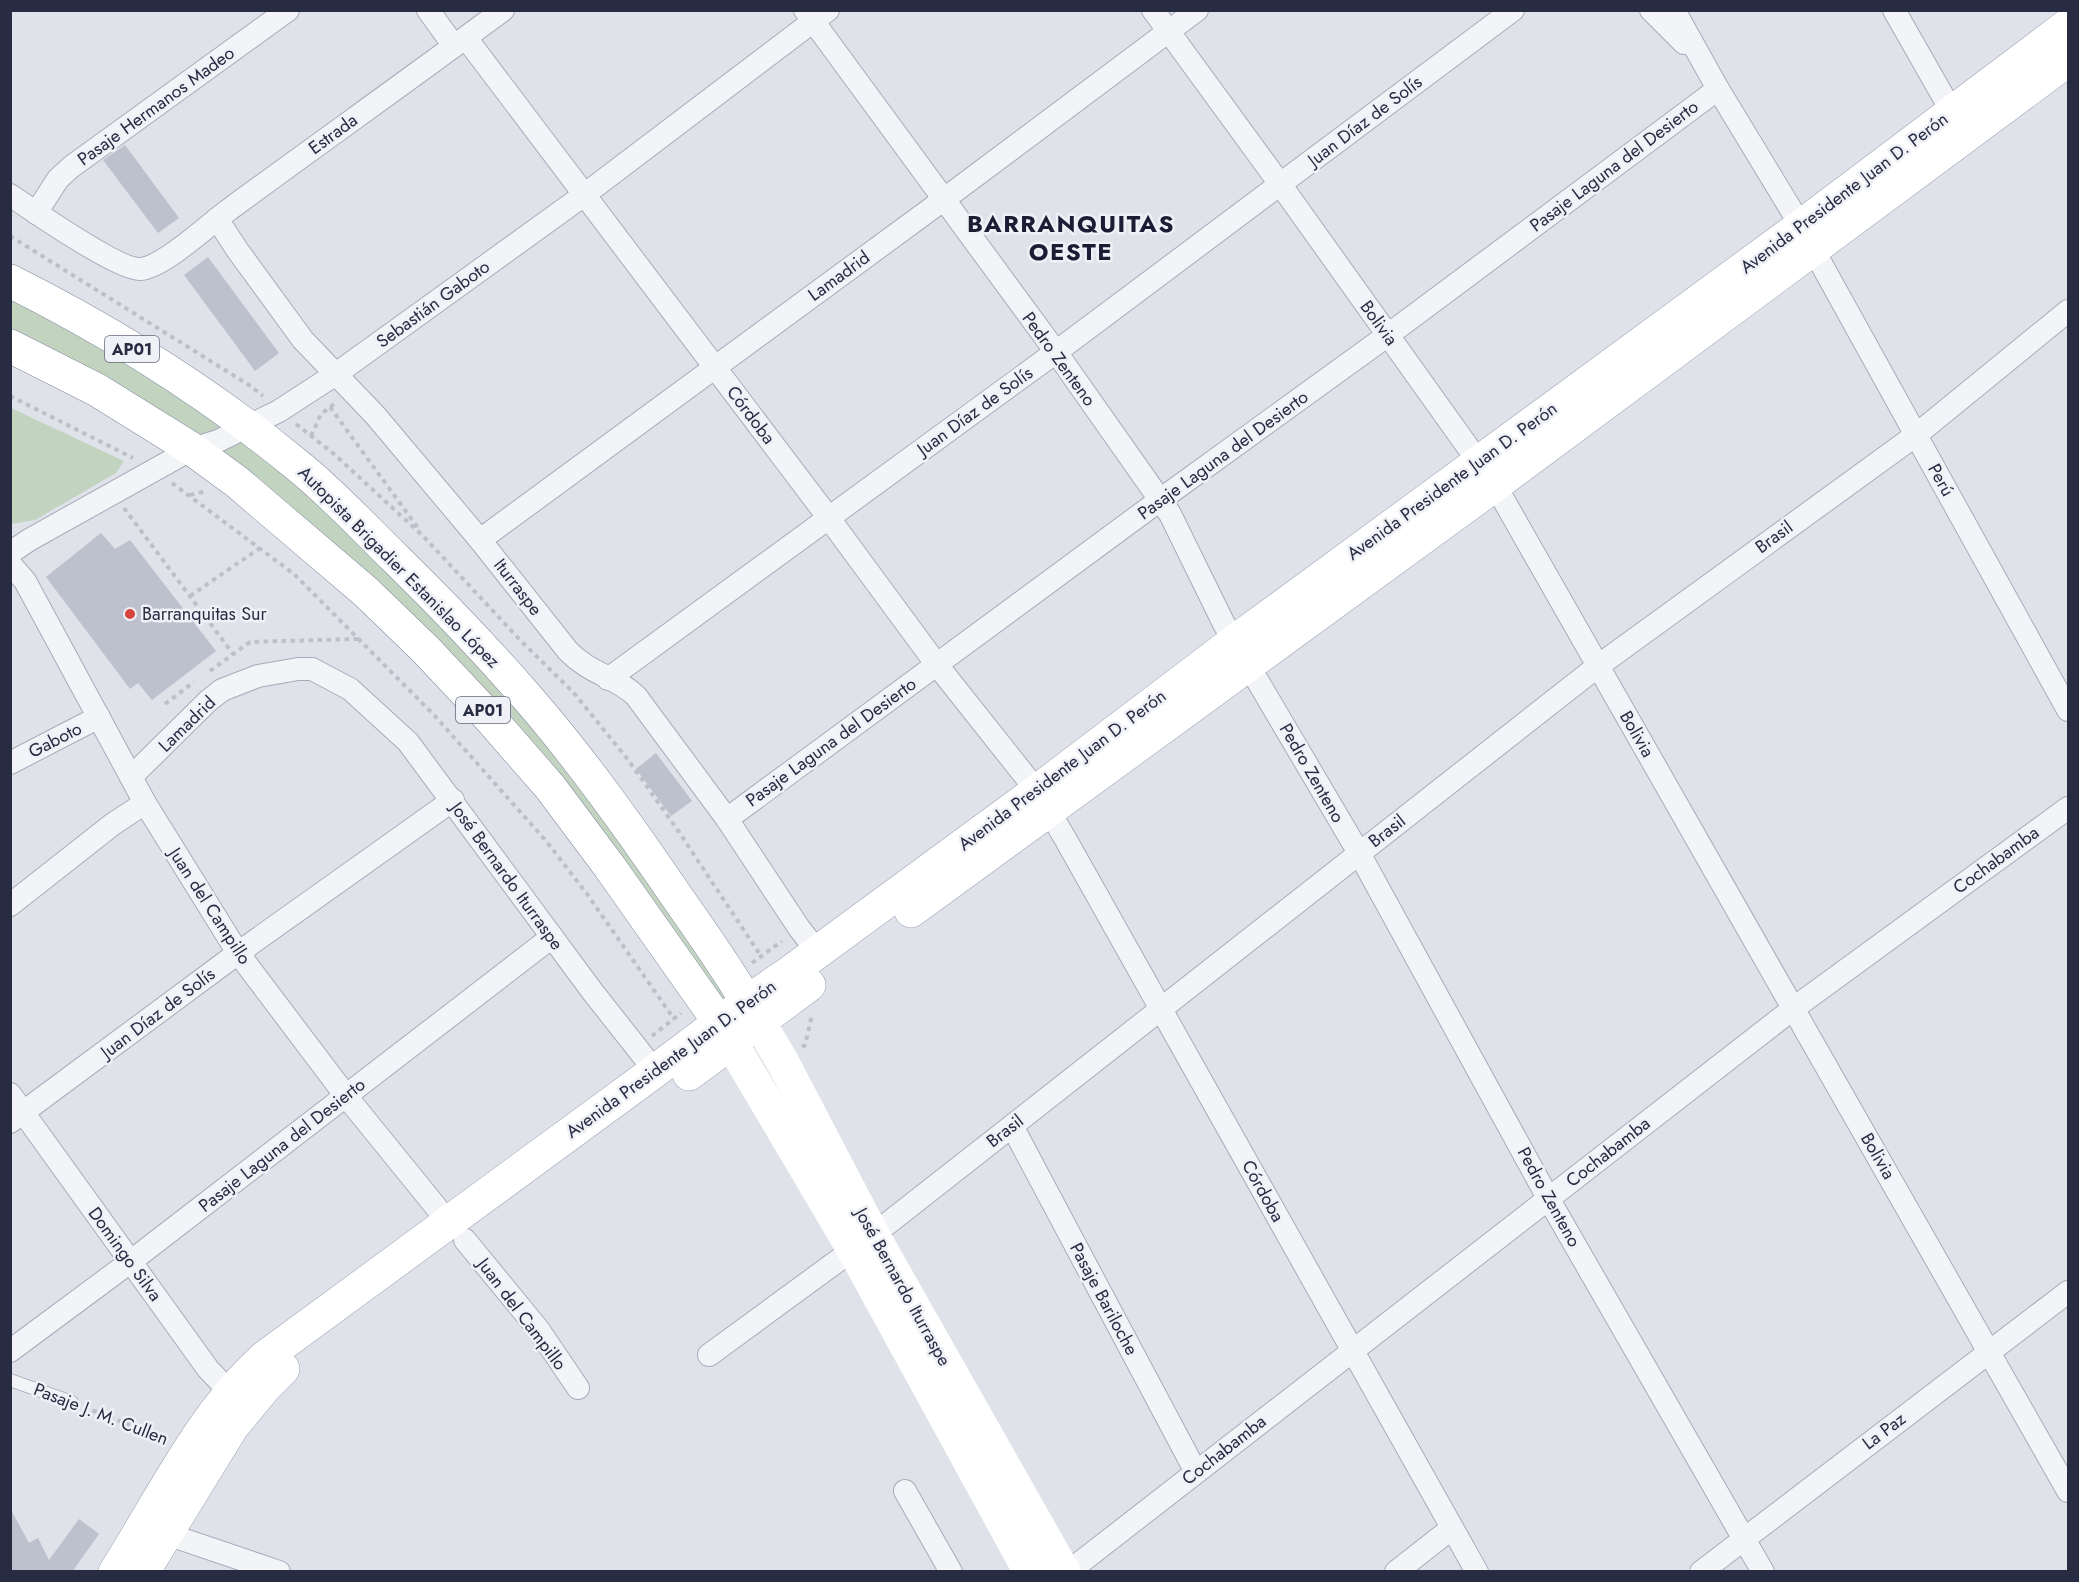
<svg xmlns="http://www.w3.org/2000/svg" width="2079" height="1582" font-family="Jost,sans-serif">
<rect width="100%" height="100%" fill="#e0e2ea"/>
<g fill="#c2d4c0">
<polygon points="11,281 168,370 456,618 732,977 719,1022 609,866 287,524 11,346"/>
<polygon points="11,408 124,461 116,473 35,520 11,524"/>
</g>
<g fill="#bdc0cd">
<polygon points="125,145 179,218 158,233 103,160"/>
<polygon points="208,257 279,353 255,371 184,275"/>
<polygon points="101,533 115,549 130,540 216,651 152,700 138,683 130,689 46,577"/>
<polygon points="656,753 692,801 671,816 636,769"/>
<polygon points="10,1508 29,1543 38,1538 49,1560 79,1519 99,1534 72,1572 10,1572"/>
</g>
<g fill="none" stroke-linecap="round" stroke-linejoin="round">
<defs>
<polyline id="service" points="10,1380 72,1402"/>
<g id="minor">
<polyline points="428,10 454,46"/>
<polyline points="805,10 1056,352 1170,514 1224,624 1359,853 1548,1198 1763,1572"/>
<polyline points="1153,10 1280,184 1495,485 2068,1491"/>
<polyline points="1651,10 1684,43"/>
<polyline points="1674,10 1718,89 1801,226"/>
<polyline points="1894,10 1952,112"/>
<polyline points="466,38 828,517 937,665 1037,791"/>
<path d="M10 195C32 210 119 270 140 269 163 268 210 223 230 209 321 142 413 77 503 10"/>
<polyline points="36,213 58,179 71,167 288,10"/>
<path d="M217 219 238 251 303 340 375 415 480 540 568 651C590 674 615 676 636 696L727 819 799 928 817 951"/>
<polyline points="1813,249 2068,710"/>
<polyline points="480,540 943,200 1197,10"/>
<polyline points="10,553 29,540 192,449 218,441 279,411 336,374 584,195 828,10"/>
<polyline points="10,564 25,581 145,803 238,953 346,1096 449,1223"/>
<polyline points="608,679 1056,352 1513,10"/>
<polyline points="10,763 99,717"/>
<polyline points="131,777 208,701 222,690 258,676 298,669 312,669 350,689 408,742 592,991 655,1071"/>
<polyline points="1049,811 1066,840 1477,1572"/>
<polyline points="727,819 1160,500 1388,335 1718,89"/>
<polyline points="10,905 113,824 145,803"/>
<polyline points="10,1094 208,1369 230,1392 243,1401"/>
<polyline points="10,1122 238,953 453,800"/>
<polyline points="1012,1126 1196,1472"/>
<polyline points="465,1240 538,1329 578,1388"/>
<polyline points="10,1351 130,1262 552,937"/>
<polyline points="709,1355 873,1235 1598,666 1916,435 2068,311"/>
<polyline points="905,1491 951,1572"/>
<polyline points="155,1530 279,1572"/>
<polyline points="1068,1572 1794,1008 2068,808"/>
<polyline points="1396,1572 1452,1528"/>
<polyline points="1701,1572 2068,1292"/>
</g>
<g id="primary">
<polyline points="911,911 1495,485 2068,60"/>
<polyline points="689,1074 809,985"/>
<path d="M115 1572C161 1500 201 1414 265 1357L655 1071 747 1002 789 973 1037 791 1235 641 1801 226 2068 25"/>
<polyline points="143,1572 232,1427 266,1386 283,1369"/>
</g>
<g id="motorway">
<path d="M10 281C112 332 209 393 297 465 332 493 363 527 396 559 441 603 484 648 526 696 581 759 630 828 677 897 701 931 725 965 747 1002"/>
<polyline points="10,346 97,390 192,449 237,482 366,592 426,650 488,716 550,787 609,866 719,1022"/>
</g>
</defs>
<use href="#service" stroke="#a8abb8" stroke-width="14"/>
<use href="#minor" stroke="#a8abb8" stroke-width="24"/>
<use href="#primary" stroke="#9ea3b7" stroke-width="34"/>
<use href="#motorway" stroke="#868ca2" stroke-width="34"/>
<g stroke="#bec0c9" stroke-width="4" stroke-dasharray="4.5 4.5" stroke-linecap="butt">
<polyline points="10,236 249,385 263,396"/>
<polyline points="10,396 133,458"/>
<polyline points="330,407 418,528"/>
<polyline points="296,424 334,454 423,536 522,642 573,692 626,757 679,832 761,956"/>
<polyline points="311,436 321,414 337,402"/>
<polyline points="172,483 294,574 434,715 547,842 587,894 674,1019"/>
<polyline points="190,495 206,491"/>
<polyline points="124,508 233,654"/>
<polyline points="190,596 260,548"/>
<polyline points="210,671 250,642 358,639"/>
<polyline points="165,704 194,682"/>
<polyline points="752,963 782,941"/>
<polyline points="652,1036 681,1013"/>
<polyline points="802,1047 805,1045 812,1015"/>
<polyline points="84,1407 166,1439"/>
</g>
<use href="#service" stroke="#f3f4f8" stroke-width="12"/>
<use href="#minor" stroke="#f3f4f8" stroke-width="22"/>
<g stroke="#fff" stroke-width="33">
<polyline points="747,1002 782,1061 873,1235 1064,1572"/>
<polyline points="719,1022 853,1249 1030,1572"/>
</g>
<use href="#primary" stroke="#fff" stroke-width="33"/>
<use href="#motorway" stroke="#fff" stroke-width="33"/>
</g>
<circle fill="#d7443d" stroke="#f0f1f7" stroke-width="2" cx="130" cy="614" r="6"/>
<g text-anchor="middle" stroke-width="5" stroke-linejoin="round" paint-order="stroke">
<g fill="#f0f1f7" stroke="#636779" stroke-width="1.5">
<rect x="105" y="336" width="54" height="26" rx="4.5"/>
<rect x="456" y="697" width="54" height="26" rx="4.5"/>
</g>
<g font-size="16" font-weight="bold" fill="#272c43">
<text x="132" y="355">AP01</text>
<text x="483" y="716">AP01</text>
</g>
<g font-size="18" fill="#272c43" stroke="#f0f1f7">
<text transform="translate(156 106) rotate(-36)" y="6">Pasaje Hermanos Madeo</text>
<text transform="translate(1365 121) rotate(-37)" y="6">Juan Díaz de Solís</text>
<text transform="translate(333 134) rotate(-36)" y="6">Estrada</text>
<text transform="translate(1614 166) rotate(-37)" y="6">Pasaje Laguna del Desierto</text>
<text transform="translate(1844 193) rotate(-37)" y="6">Avenida Presidente Juan D. Perón</text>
<text transform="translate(839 276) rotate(-36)" y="6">Lamadrid</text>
<text transform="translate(433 304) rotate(-36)" y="6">Sebastián Gaboto</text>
<text transform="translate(1379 323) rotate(54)" y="6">Bolivia</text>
<text transform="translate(1059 359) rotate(54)" y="6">Pedro Zenteno</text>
<text transform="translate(975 411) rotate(-36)" y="6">Juan Díaz de Solís</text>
<text transform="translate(751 415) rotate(53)" y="6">Córdoba</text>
<text transform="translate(1223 455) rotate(-36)" y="6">Pasaje Laguna del Desierto</text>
<text transform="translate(1941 480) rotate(61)" y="6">Perú</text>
<text transform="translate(1452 481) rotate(-36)" y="6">Avenida Presidente Juan D. Perón</text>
<text transform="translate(1774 537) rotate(-36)" y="6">Brasil</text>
<text transform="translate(399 567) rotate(45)" y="6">Autopista Brigadier Estanislao López</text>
<text transform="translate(518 587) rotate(52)" y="6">Iturraspe</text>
<text transform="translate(187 724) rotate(-44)" y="6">Lamadrid</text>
<text transform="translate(1637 734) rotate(60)" y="6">Bolivia</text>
<text transform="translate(55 740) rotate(-27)" y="6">Gaboto</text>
<text transform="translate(831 742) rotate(-36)" y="6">Pasaje Laguna del Desierto</text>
<text transform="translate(1062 770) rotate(-37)" y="6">Avenida Presidente Juan D. Perón</text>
<text transform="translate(1312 773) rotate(60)" y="6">Pedro Zenteno</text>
<text transform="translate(1387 831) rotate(-38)" y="6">Brasil</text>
<text transform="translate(1996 860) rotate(-36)" y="6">Cochabamba</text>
<text transform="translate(507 876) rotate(54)" y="6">José Bernardo Iturraspe</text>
<text transform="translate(210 906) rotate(57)" y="6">Juan del Campillo</text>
<text transform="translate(158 1013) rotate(-37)" y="6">Juan Díaz de Solís</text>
<text transform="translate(671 1059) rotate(-36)" y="6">Avenida Presidente Juan D. Perón</text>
<text transform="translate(1005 1131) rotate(-38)" y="6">Brasil</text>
<text transform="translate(282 1145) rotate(-38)" y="6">Pasaje Laguna del Desierto</text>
<text transform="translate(1608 1152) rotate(-38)" y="6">Cochabamba</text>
<text transform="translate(1878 1156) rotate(60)" y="6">Bolivia</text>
<text transform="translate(1263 1191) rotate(61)" y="6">Córdoba</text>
<text transform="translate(1549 1197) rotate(61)" y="6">Pedro Zenteno</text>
<text transform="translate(125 1254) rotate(54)" y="6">Domingo Silva</text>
<text transform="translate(903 1287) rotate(61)" y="6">José Bernardo Iturraspe</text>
<text transform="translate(1104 1299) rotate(62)" y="6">Pasaje Bariloche</text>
<text transform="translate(522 1314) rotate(53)" y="6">Juan del Campillo</text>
<text transform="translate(101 1414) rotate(21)" y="6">Pasaje J. M. Cullen</text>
<text transform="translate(1884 1431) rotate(-37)" y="6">La Paz</text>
<text transform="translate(1224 1450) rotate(-38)" y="6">Cochabamba</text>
</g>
<g font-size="18" fill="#272c43" stroke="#f0f1f7" text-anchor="start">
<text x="142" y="620">Barranquitas Sur</text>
</g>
<g font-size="24" font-weight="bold" letter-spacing="1.5" fill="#1a1d33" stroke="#f0f1f7">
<text x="1071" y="232">BARRANQUITAS<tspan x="1071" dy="28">OESTE</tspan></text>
</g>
</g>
<rect width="2079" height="1582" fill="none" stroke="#272c43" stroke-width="24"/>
</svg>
